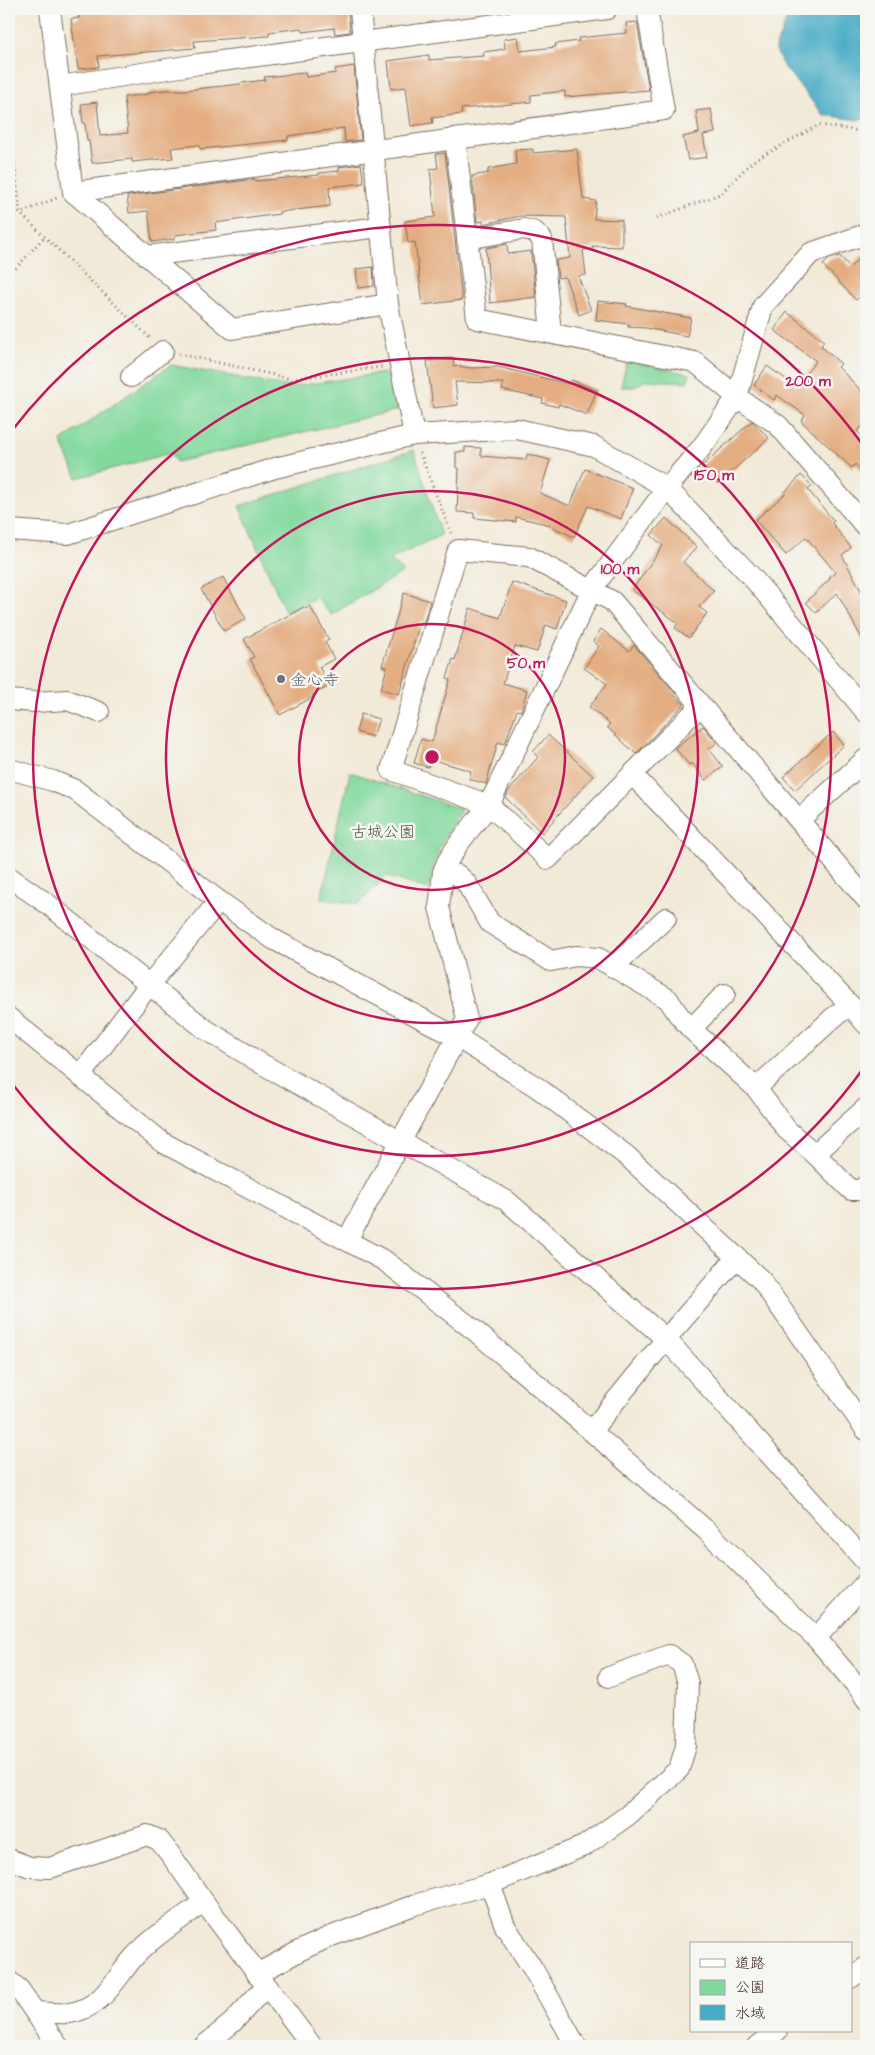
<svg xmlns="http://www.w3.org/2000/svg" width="875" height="2055" font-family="'Architects Daughter','Klee One',sans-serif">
<rect width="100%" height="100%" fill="#f6f6f2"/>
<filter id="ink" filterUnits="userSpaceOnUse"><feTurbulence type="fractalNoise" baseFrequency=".02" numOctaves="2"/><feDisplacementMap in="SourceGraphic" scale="10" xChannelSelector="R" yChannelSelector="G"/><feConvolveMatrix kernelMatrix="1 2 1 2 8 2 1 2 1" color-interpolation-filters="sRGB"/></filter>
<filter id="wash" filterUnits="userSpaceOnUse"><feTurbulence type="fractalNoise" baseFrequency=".0096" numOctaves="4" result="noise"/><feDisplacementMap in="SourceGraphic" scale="20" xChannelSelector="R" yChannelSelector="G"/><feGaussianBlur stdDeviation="1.12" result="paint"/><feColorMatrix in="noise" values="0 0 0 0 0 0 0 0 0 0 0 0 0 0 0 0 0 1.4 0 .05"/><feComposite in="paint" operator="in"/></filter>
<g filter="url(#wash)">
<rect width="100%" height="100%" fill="#f2ead8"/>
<g fill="#82d99d" stroke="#5e825e">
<polygon points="627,361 690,374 687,382 646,380 634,387 621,387"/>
<polygon points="171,365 289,387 384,373 393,382 398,410 176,462 171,453 77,478 61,441"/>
<polygon points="414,450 441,535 391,559 403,572 331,615 316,597 286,613 239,506"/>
<polygon points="350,772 461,809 439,848 428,890 387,876 358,904 321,899"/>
</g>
<polygon fill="#46abc5" stroke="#406a72" points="791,9 866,9 866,117 858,120 823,115 782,64 775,48"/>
<g id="blocks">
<g fill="#e4ae82">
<polygon points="78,9 317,9 317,11 348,9 350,32 335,34 334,28 303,32 302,28 269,32 269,36 194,41 195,48 98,56 99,67 78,69 71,19 79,18"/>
<polygon points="637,22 649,90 565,97 565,91 531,95 531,102 461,109 462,114 432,118 433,123 411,126 406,87 391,89 388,61 429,55 429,60 484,56 483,52 505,49 504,39 518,37 520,51 556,47 555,44 579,41 578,38 627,33 626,23"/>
<polygon points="354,66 361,140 345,142 344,128 288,136 288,140 270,142 200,149 199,145 171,148 173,158 132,162 132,159 92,163 89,141 87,141 85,123 83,123 81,104 97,102 100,136 128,133 124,97 149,94 149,92 165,90 185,90 241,84 241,83 265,80 264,77 305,73 306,77 336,73 335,69"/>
<polygon points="711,109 715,133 703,135 707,157 688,160 683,137 699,133 696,111"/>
<polygon points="533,149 533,153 577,149 583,199 596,201 594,219 622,220 622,247 592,246 593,249 583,250 586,275 578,276 591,310 579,315 565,277 558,278 556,260 570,258 566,217 520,216 483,224 483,221 477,222 472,176 488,173 488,169 516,164 515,150"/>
<polygon points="445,153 462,300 423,305 415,242 408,243 405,221 435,217 430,169 438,168 436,154"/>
<polygon points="361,164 364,183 329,187 330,206 279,212 279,214 215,223 216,230 175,235 175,239 152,242 148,211 129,213 127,196 255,179 255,181 319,175 319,173 339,171 339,167"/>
<polygon points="507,244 508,254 531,251 536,297 490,303 486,248"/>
<polygon points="866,252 866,291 856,300 823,265 829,259 840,256 850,267"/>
<polygon points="373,267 374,286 358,288 356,269"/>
<polygon points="598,301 627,304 626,306 691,318 687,336 646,328 628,327 629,324 596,320"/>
<polygon points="787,312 824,341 821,346 841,364 838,367 857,386 866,398 866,423 857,431 866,441 866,476 855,464 852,468 801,421 805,415 777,395 774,400 754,385 767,366 796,386 816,361 774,330"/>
<polygon points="453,358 454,366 472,368 498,367 569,384 571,380 597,390 587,415 559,404 558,407 542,403 543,399 502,390 503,383 455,382 458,405 433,408 427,361"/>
<polygon points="752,421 769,438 718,484 702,466"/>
<polygon points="465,447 481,448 481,456 526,460 527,454 550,460 540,493 570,506 585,469 633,488 621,519 588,506 574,537 546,524 516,517 516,522 474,518 474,513 457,512 459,468 456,468 456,452 465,452"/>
<polygon points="801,475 812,486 808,490 834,521 832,523 851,548 842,555 866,600 866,646 837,593 816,613 806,602 830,579 829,577 836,573 806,537 786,555 755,520 786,493 785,492"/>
<polygon points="666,518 697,547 683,562 714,591 699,607 707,613 689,638 675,628 678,623 632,590 663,546 651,535"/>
<polygon points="223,577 246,619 224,631 201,589"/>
<polygon points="512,582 566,600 557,629 546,625 537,652 515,646 503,683 527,690 522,708 521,711 517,710 505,744 498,742 486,784 469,779 471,771 431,759 428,767 414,763 421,739 432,742 450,680 447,678 453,659 455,660 470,608 500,618"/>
<polygon points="404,593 430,601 424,622 420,622 399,694 381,689 387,667 382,666"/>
<polygon points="310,606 329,640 325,642 334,659 319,667 330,686 312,695 313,697 280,715 250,659 254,657 244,639 304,607 306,609"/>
<polygon points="601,629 629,651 634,645 675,693 674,695 684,704 636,754 607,727 610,724 589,707 607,684 584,668 599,646 593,641"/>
<polygon points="361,714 379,719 373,737 356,732"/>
<polygon points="703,726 717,743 709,749 723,767 705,780 692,763 689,765 675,748"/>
<polygon points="833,732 844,745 795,790 783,777"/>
<polygon points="548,735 593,776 542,833 506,798 508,792 538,757 533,752"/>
</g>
</g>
</g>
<g filter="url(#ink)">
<use href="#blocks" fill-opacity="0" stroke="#7b6d5f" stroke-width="1"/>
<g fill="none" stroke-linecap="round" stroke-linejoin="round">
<defs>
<g id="minor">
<polyline points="50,9 73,192 232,329 388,304"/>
<polyline points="360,9 388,304 414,435"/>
<polyline points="60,86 199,64 607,9"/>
<polyline points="455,138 477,319 695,362 737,397 778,425 866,527"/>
<polyline points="73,192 664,110 647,9"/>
<polyline points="467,239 524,229 535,232 542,239 551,333"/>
<polyline points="147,256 380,227"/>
<polyline points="131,377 163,351"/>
<polyline points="9,530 68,534 275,468 414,435 517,429 594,446 667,488 751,576 866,712"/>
<polyline points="9,700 35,702 67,700 99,712"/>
<polyline points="701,705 548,859 489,805 391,770 458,550 529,557 612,601 866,899"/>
<polyline points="9,769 53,781 75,790 219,901 273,939 458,1038 538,1088 628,1157 761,1280 866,1430"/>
<polyline points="632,774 850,1005 866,1024"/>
<polyline points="800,819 866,759"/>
<polyline points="443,872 458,875 467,884 490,923 551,961 576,956 598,958 668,999 678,1014 691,1029 756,1088 787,1130 815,1154 851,1190 861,1190 866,1185"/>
<polyline points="9,877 49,905 205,1029 262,1064 507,1201 666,1339 866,1562"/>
<polyline points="613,967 666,918"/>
<polyline points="9,1018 162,1142 385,1261 474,1330 707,1531 816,1638 862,1692 866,1699"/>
<polyline points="691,1029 725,994"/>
<polyline points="80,1076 149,985 219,901"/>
<polyline points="756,1088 834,1017 850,1005"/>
<polyline points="815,1154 866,1108"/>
<polyline points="347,1240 467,1019 439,907 443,872 447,862 459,843 489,805 592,589 667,488 702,447 737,397 763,306 811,253 866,234"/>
<polyline points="591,1431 666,1339 737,1257"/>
<polyline points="816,1638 866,1582"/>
<polyline points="9,1859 30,1867 50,1868 147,1835 159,1840 170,1854 204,1902 312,2046"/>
<polyline points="490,1884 505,1926 533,1969 576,2046"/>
<polyline points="257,1974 301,1950 329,1937 414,1905 490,1884 584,1846 627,1816 679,1769 686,1746 688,1683 682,1664 669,1655 609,1677"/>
<polyline points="851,1978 866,1967"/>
<polyline points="9,1981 19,1989 58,2046"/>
<path d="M35 2012C46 2012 58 2014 69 2013 102 2009 115 1979 134 1957 154 1935 180 1920 204 1902"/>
<polyline points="204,2046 233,2022 266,1986"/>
<polyline points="757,2046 777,2031"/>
</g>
</defs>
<use href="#minor" stroke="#7b6d5f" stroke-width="22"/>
<g stroke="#7b6d5f" stroke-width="3" stroke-dasharray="1 4" stroke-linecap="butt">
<polyline points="9,107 20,213 151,339"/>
<polyline points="9,209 20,213 57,198"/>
<polyline points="657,218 720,194 753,161 819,125 866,132"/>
<polyline points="9,276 44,237"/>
<polyline points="179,354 292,379 382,367"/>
<polyline points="420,453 451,533"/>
</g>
<use href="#minor" stroke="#fff" stroke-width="20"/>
</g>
</g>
<g fill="none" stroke="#c2185b" stroke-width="2.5">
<circle cx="432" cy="757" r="133"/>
<circle cx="432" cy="757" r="266"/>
<circle cx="432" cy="757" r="399"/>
<path d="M865 1066A532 532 0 0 1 10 1081M10 433A532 532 0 0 1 865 448"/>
</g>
<circle fill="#6b7280" stroke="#f6f6f2" stroke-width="2" cx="281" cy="679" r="5"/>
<g text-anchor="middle" stroke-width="5" stroke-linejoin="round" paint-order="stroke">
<g font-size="16" fill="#5b616d" stroke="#f6f6f2" text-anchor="start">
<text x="291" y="685">金心寺</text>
</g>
<g font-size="16" fill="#4d563e" stroke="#f6f6f2">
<text x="383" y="837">古城公園</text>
</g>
</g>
<circle cx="432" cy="757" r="8" fill="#c2185b" stroke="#f6f6f2" stroke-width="2.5"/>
<g font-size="15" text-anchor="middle" font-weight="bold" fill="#c2185b" stroke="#f6f6f2" stroke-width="5" stroke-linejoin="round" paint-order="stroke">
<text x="808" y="386">200 m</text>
<text x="714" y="480">150 m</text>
<text x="620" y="574">100 m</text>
<text x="526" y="668">50 m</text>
</g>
<rect width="875" height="2055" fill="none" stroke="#f6f6f2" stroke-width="30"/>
<rect x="690" y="1942" width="162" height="90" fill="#f6f6f2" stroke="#aba49d"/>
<rect x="700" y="1959" width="25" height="8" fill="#ffffff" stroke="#aba49d"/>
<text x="735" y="1968" font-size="15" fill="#3b2a1e">道路</text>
<rect x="700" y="1980" width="25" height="15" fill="#82d99d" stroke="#aba49d"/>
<text x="735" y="1992" font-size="15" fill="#3b2a1e">公園</text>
<rect x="700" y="2005" width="25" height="15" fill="#46abc5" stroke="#aba49d"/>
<text x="735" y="2018" font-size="15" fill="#3b2a1e">水域</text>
</svg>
